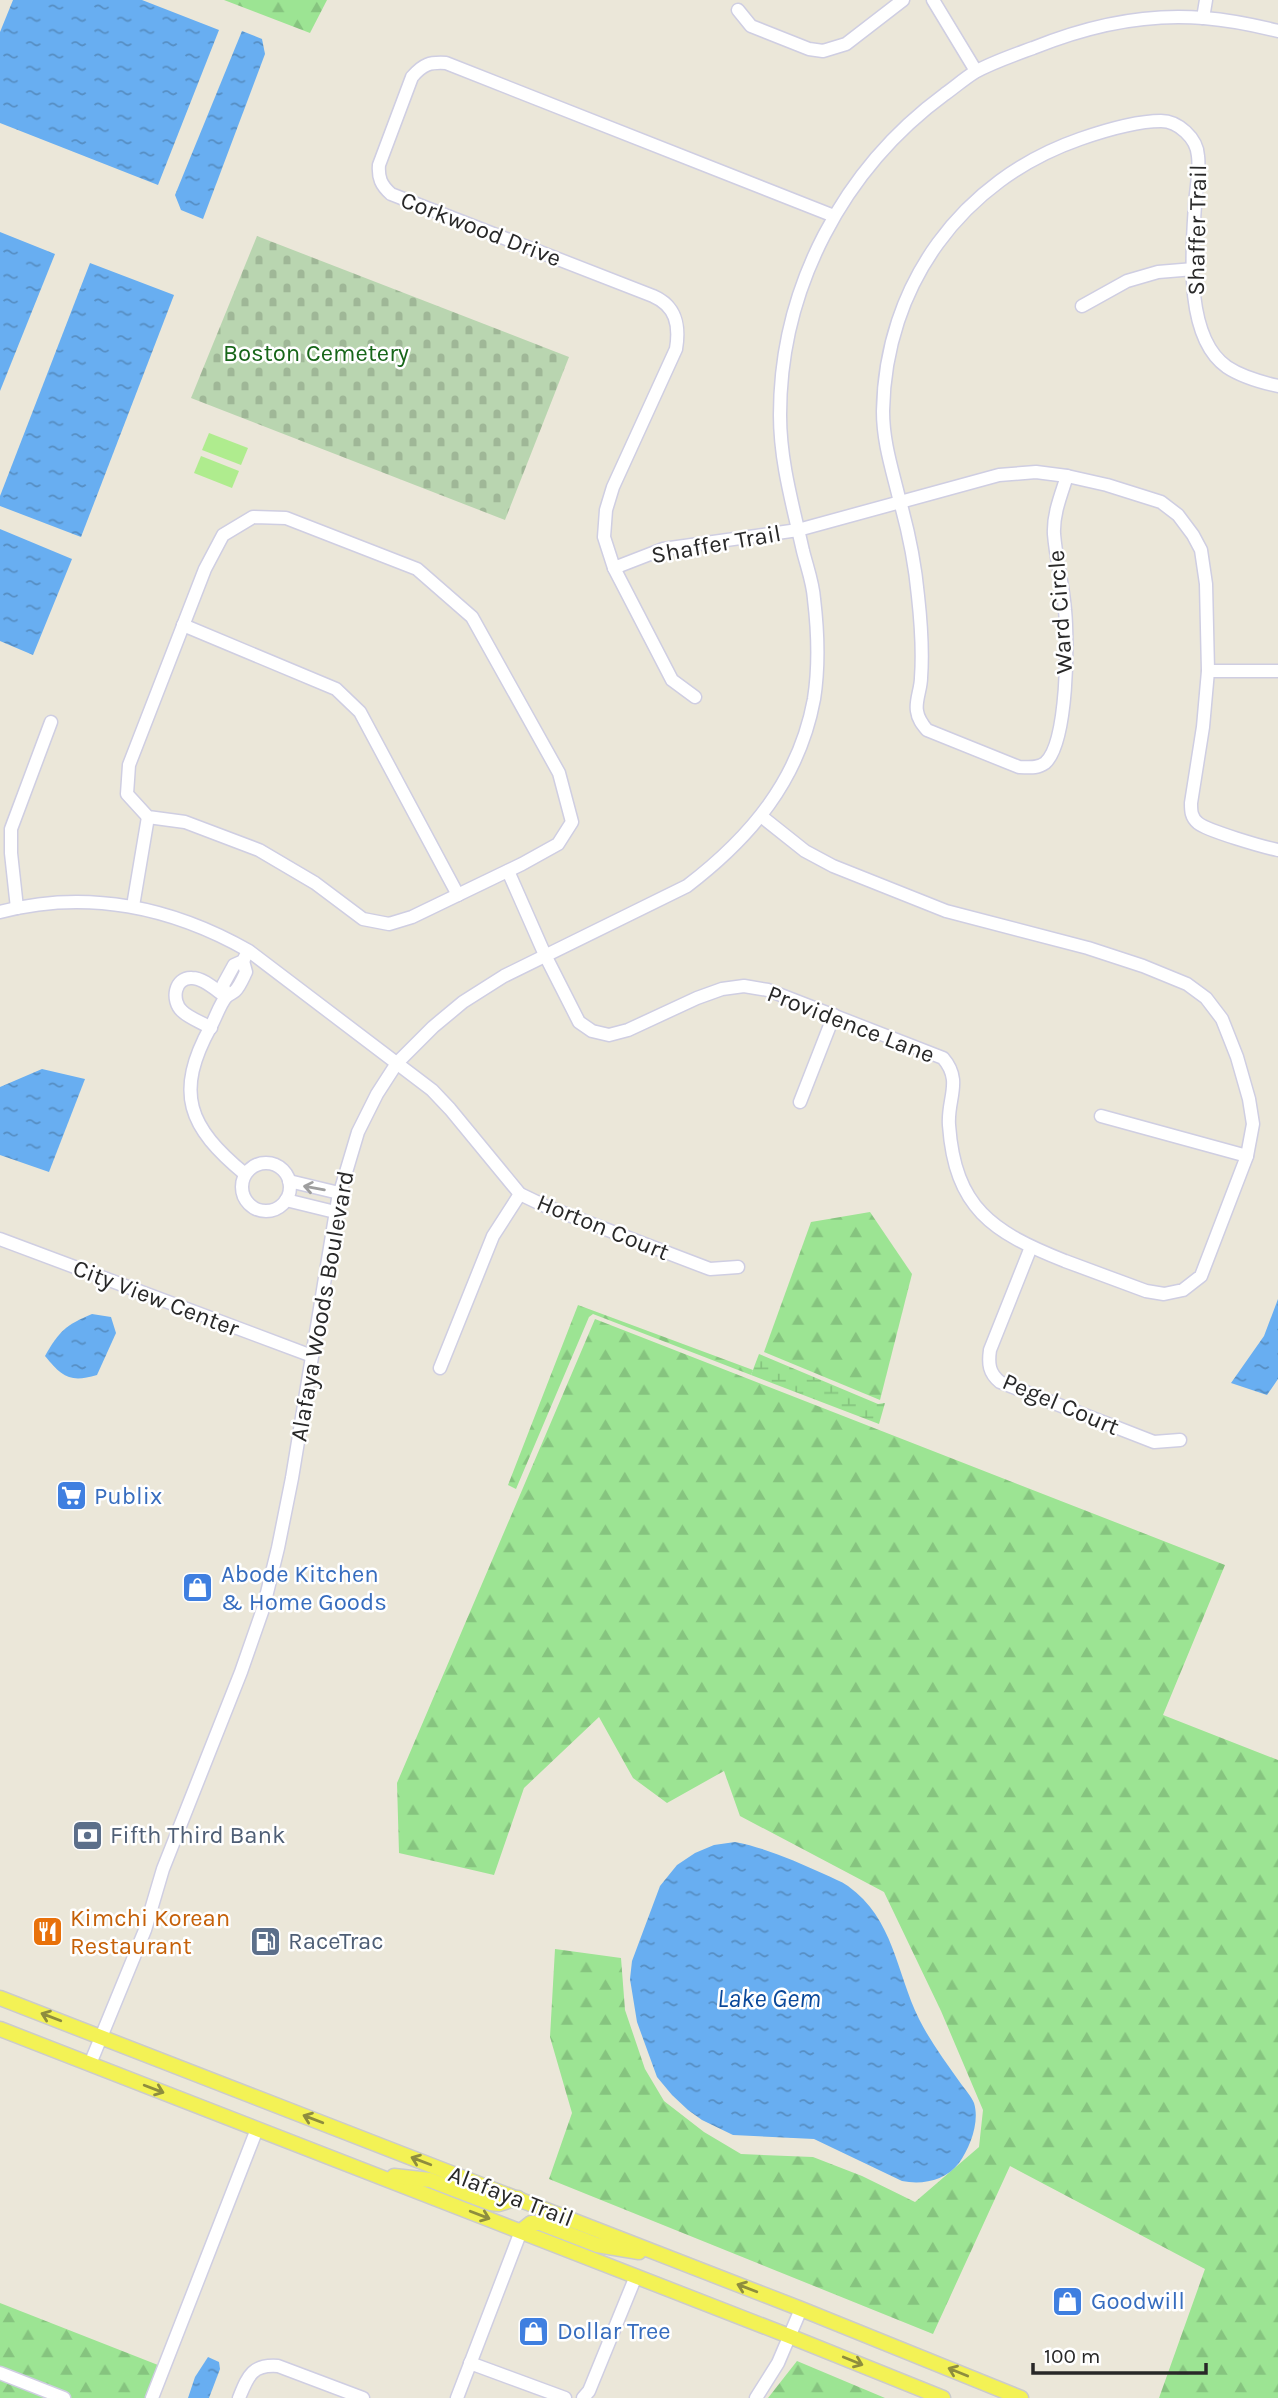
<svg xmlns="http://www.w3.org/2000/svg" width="1278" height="2398" font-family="Karla,sans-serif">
<defs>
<pattern id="forest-firs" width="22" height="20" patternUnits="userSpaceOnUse" patternTransform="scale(1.75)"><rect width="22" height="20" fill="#9ce493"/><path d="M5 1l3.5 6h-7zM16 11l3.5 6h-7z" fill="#86c47f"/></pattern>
<pattern id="wetland-marsh" width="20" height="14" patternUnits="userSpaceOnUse" patternTransform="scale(1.75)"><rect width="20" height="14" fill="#9ce493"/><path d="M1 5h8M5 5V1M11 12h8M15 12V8" fill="none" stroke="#86c47f"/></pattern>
<pattern id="cemetery-stones" width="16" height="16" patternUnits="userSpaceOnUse" patternTransform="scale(1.75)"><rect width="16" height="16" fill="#b9d5b0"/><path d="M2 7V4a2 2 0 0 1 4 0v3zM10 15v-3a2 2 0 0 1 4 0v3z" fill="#9fb797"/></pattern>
<pattern id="water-ripples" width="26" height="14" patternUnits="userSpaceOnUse" patternTransform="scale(1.75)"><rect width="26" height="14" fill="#68aef1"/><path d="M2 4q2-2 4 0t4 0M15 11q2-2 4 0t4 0" fill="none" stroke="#568ec3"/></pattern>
</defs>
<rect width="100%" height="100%" fill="#ebe7d9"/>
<g fill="url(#forest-firs)">
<polygon points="224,0 327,0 310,33"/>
<polygon points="870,1212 912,1274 880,1400 764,1352 811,1222"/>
<polygon points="578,1305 753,1370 751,1375 593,1314 589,1317 516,1489 508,1485"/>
<polygon points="595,1319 1225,1565 1163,1715 1278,1760 1278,2398 1159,2398 1205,2269 1010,2166 933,2334 549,2179 572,2113 550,2037 555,1949 621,1958 625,2010 645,2069 664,2101 704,2132 741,2154 813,2157 862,2176 915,2202 979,2147 983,2110 941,2011 884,1892 740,1816 724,1771 667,1803 633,1778 599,1717 524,1788 494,1875 399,1853 397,1783"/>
<polygon points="0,2303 158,2365 145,2398 0,2398"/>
<polygon points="797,2361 885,2398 768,2398"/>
</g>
<polygon fill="url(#wetland-marsh)" points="759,1354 878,1404 885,1403 879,1424 751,1375"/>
<polygon fill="url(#cemetery-stones)" points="257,236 569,357 505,520 191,398"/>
<g fill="#afec8e">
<polygon points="209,433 248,448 241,465 202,450"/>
<polygon points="201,456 239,471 232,488 194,473"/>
</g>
<g fill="url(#water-ripples)">
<polygon points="13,0 142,0 219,30 158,185 0,123 0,32"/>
<polygon points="242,31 262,39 265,54 203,219 181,210 175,195"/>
<polygon points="0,232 55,254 0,391"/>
<polygon points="90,263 174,295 81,537 0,506 0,496"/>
<polygon points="0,529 72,559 33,655 0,641"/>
<polygon points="42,1069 85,1079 49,1172 0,1155 0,1087"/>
<polygon points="1278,1299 1278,1379 1267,1395 1231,1383 1264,1336"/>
<path d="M92 1314 111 1317 116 1333 97 1375C70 1383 62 1377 45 1356 59 1331 66 1325 92 1314Z"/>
<path d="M735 1842C766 1848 795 1861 824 1874 832 1878 841 1881 848 1886 894 1919 896 1972 919 2019 930 2041 945 2061 959 2081 964 2088 971 2096 974 2103 980 2122 970 2148 959 2163 945 2181 922 2185 902 2181L814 2139 733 2135 702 2120 688 2110 672 2095 657 2077 637 2022 630 1979 632 1961 660 1886 677 1865 695 1853 714 1845Z"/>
<polygon points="208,2357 219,2362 220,2369 209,2398 188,2398 195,2377"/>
</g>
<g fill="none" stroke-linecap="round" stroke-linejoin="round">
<defs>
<g id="minor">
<polyline points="933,0 976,71"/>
<polyline points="738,10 751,26 809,49 823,51 846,44 903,0"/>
<polyline points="1203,18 1206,0"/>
<polyline points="1082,306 1127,281 1158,272 1194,269"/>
<path d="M1067 476C1061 495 1053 514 1054 534 1056 560 1063 584 1065 610 1068 640 1068 743 1045 763 1037 769 1028 767 1019 767L927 730C922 724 918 719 917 711 915 701 921 689 921 678 923 651 921 623 918 596 915 564 908 529 899 498 892 469 883 442 883 411 885 285 962 180 1080 139 1103 131 1136 121 1161 121 1178 121 1197 138 1198 156 1200 171 1196 189 1195 205 1192 251 1184 337 1227 367 1242 377 1260 382 1278 386"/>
<polygon points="253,517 286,518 417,569 472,617 559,773 572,822 558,844 522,864 412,917 389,924 363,919 315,883 259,850 185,822 148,817 127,794 129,765 205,569 223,535"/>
<path d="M614 568 663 549 798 530 999 475 1036 472 1067 476 1107 485 1161 502 1178 515 1193 535 1201 550 1206 584 1208 671 1203 727 1191 803C1191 811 1191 817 1198 823 1208 831 1263 847 1278 850"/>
<polyline points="183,625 336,689 360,712 458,895"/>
<polyline points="1208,671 1278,671"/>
<path d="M695 697 672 680 614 568 604 537 606 510 613 487 676 349C680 325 676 306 653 296L391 194C381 185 378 178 379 165L412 77C423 64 430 62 446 63L834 216"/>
<path d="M508 871 545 955 579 1022 592 1031 609 1035 628 1030 697 998 722 989 744 986 768 990 943 1058C963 1081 947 1099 949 1125 955 1208 992 1232 1065 1261 1092 1271 1119 1281 1146 1291L1164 1294 1183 1290 1201 1276 1247 1156 1253 1124 1249 1099 1237 1057 1222 1019 1206 998 1187 984 1143 966 1088 948 946 911 833 866 805 851 761 816"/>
<polyline points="133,906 148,817"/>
<polyline points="17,908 11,853 11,829 51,722"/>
<path d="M0 912C87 889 172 907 249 951L432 1090 450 1109 520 1194 545 1206 710 1269 738 1267"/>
<path d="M243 961 246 972C243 978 240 986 235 991 233 993 229 994 226 997 220 1004 216 1017 211 1026 174 1093 188 1127 245 1174"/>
<polyline points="226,997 223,985 234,965 243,961 246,955"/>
<path d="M211 1028C201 1022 189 1018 182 1011 171 1001 174 977 192 978 204 978 217 991 226 997"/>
<polyline points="800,1102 834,1015"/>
<polyline points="1101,1116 1247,1156"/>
<circle cx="266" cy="1187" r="24"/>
<polyline points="289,1181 339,1193"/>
<polyline points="286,1200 335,1212"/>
<polyline points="0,1239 312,1356"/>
<path d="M1031 1247 990 1350C988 1364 989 1373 1000 1382L1154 1442 1180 1440"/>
<polyline points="440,1368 493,1236 520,1194"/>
<path d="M90 2064 145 1930 163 1869 241 1672 263 1609 278 1548 292 1478 338 1199 358 1132 377 1094 397 1063 433 1027 463 1002 504 976 687 886C751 837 799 780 814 699 819 667 818 632 814 599 813 583 807 567 803 551 793 506 780 462 780 415 780 288 843 169 945 94 955 87 965 78 975 72 993 62 1014 55 1033 48 1087 26 1146 13 1204 18 1229 20 1254 25 1278 31"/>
<polyline points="470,2363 565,2398"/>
<polyline points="0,2373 64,2398"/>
<polyline points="152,2398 257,2129"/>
<path d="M239 2398C248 2376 252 2364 278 2366L363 2398"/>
<polyline points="457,2398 521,2231"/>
<polyline points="583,2398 589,2391 636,2276"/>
<polyline points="756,2398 778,2363 801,2309"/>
</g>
<g id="major">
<polyline points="0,1998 801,2309 1021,2398"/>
<polyline points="0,2029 789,2336 943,2398"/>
<polyline points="394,2176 430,2180 490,2203 499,2204 518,2198"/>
<polyline points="521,2231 531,2223 540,2223 597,2245 639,2252"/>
</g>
</defs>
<use href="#minor" stroke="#cfcee2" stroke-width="15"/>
<use href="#major" stroke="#cbcbcb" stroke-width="17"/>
<use href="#minor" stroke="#fff" stroke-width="12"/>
<use href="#major" stroke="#f3f255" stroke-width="14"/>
</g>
<defs><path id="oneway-shaft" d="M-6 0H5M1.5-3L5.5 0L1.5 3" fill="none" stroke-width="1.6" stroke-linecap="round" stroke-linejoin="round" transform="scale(1.75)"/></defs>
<use stroke="#9e9e9e" href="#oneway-shaft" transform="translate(314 1188) rotate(-170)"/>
<g stroke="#8e8d3e">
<use href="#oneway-shaft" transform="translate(51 2017) rotate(-159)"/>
<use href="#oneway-shaft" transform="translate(154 2089) rotate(21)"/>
<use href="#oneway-shaft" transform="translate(313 2119) rotate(-159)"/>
<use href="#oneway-shaft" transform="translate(421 2161) rotate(-159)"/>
<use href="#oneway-shaft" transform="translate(480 2215) rotate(21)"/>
<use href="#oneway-shaft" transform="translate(747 2288) rotate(-159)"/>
<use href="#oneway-shaft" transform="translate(853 2361) rotate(22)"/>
<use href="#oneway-shaft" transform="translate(958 2372) rotate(-158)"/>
</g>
<defs>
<symbol id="supermarket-square" viewBox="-11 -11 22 22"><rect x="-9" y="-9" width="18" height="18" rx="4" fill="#3f7fe0" stroke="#fff"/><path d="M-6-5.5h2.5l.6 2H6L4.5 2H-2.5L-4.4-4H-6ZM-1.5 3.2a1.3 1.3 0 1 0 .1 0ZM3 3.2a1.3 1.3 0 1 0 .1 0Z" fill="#fff"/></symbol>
<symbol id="shop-square" viewBox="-11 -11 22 22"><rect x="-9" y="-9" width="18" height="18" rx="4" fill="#3f7fe0" stroke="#fff"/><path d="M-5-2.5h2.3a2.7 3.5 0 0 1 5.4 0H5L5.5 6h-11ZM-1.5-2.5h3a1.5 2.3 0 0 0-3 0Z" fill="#fff"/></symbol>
<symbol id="bank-square" viewBox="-11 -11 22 22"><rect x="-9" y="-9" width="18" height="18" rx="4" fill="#5c6f8a" stroke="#fff"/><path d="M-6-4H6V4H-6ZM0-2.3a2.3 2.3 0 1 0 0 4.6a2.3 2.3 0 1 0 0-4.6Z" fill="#fff"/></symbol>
<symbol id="restaurant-square" viewBox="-11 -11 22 22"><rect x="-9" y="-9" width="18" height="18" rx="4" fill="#e8710a" stroke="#fff"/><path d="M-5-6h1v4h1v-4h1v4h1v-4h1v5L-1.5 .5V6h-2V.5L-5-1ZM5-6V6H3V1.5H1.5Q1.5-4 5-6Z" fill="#fff"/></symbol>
<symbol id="fuel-square" viewBox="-11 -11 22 22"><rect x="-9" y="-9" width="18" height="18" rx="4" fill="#5c6f8a" stroke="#fff"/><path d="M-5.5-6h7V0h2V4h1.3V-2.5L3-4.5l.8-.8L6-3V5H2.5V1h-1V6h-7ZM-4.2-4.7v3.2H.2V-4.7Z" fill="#fff"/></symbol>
</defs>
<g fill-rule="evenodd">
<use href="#supermarket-square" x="54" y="1478" width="35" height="35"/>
<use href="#shop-square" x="180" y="1570" width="35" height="35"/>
<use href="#bank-square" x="70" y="1818" width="35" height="35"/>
<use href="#restaurant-square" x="30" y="1914" width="35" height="35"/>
<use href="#fuel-square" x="248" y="1924" width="35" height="35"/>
<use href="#shop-square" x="1050" y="2284" width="35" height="35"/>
<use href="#shop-square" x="516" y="2314" width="35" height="35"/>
</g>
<g text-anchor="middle" stroke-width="5" stroke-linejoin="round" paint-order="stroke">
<g font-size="24" fill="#282828" stroke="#fff">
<text transform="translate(481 229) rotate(21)" y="8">Corkwood Drive</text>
<text transform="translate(1197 230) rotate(-89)" y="8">Shaffer Trail</text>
<text transform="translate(716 544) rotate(-10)" y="8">Shaffer Trail</text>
<text transform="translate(1060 612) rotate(-94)" y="8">Ward Circle</text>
<text transform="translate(851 1024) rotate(21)" y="8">Providence Lane</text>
<text transform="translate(603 1227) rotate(22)" y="8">Horton Court</text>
<text transform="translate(156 1298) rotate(21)" y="8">City View Center</text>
<text transform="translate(322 1306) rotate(-80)" y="8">Alafaya Woods Boulevard</text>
<text transform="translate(1061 1404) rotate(23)" y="8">Pegel Court</text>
<text transform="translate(511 2196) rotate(21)" y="8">Alafaya Trail</text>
</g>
<g font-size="24" fill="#176619" stroke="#fff">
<text x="316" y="361">Boston Cemetery</text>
</g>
<g font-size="24" fill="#366cbe" stroke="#fff" text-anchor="start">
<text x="94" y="1504">Publix</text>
<text x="221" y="1582">Abode Kitchen<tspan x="221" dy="28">&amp; Home Goods</tspan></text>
<text x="1091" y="2309">Goodwill</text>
<text x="557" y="2339">Dollar Tree</text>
</g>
<g font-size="24" fill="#4e5e75" stroke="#fff" text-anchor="start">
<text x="110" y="1843">Fifth Third Bank</text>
<text x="288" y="1949">RaceTrac</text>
</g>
<g font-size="24" fill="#c56008" stroke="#fff" text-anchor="start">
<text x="70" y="1926">Kimchi Korean<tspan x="70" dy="28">Restaurant</tspan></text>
</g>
<g font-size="26" font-style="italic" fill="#0a489a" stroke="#fff">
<text x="769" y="2007">Lake Gem</text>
</g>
</g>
<path d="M1033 2363v10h173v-10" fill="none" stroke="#282828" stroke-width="3.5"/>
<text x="1044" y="2363" font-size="21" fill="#282828" stroke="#ffffff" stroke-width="5" paint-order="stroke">100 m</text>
</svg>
